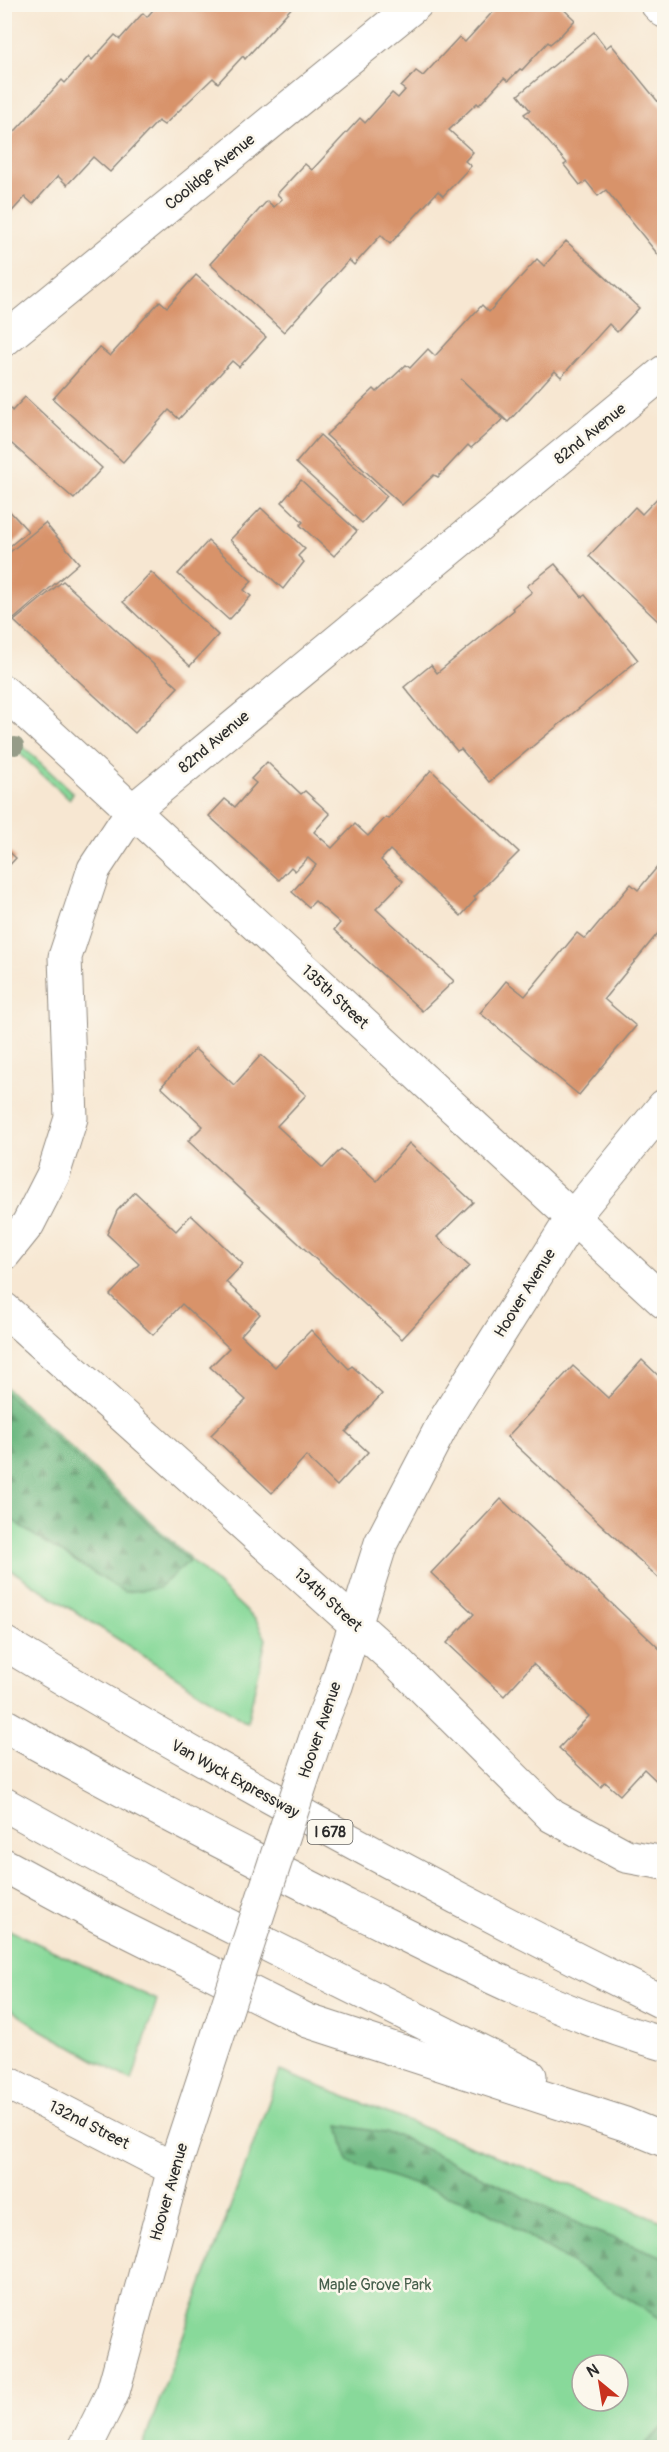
<svg xmlns="http://www.w3.org/2000/svg" width="669" height="2452" font-family="Pangolin,sans-serif">
<defs>
<pattern id="forest-firs" width="22" height="20" patternUnits="userSpaceOnUse" patternTransform="scale(1.5)"><rect width="22" height="20" fill="#6eb982"/><path d="M5 1l3.5 6h-7zM16 11l3.5 6h-7z" fill="#5b976b"/></pattern>
</defs>
<rect width="100%" height="100%" fill="#fbf7ec"/>
<filter id="ink" filterUnits="userSpaceOnUse"><feTurbulence type="fractalNoise" baseFrequency=".0167" numOctaves="2"/><feDisplacementMap in="SourceGraphic" scale="12" xChannelSelector="R" yChannelSelector="G"/><feConvolveMatrix kernelMatrix="1 2 1 2 8 2 1 2 1" color-interpolation-filters="sRGB"/></filter>
<filter id="wash" filterUnits="userSpaceOnUse"><feTurbulence type="fractalNoise" baseFrequency=".008" numOctaves="4" result="noise"/><feDisplacementMap in="SourceGraphic" scale="24" xChannelSelector="R" yChannelSelector="G"/><feGaussianBlur stdDeviation="1.35" result="paint"/><feColorMatrix in="noise" values="0 0 0 0 0 0 0 0 0 0 0 0 0 0 0 0 0 1.4 0 .05"/><feComposite in="paint" operator="in"/></filter>
<g filter="url(#wash)">
<rect width="100%" height="100%" fill="#f7e7d2"/>
<g fill="#88d99a" stroke="#5a8262" stroke-width="1.5" fill-rule="evenodd">
<polygon points="5,730 73,793 69,799 5,740"/>
<polygon points="4,1386 256,1620 266,1639 247,1723 5,1566"/>
<polygon points="5,1928 157,2000 132,2081 38,2028 5,2005"/>
<path d="M280,2071L664,2222V2447L142,2448ZM582,2365H618V2401H582Z"/>
</g>
<g fill="url(#forest-firs)" stroke="#4c7256" stroke-width="1.5">
<polygon points="5,1392 189,1561 159,1588 124,1592 24,1529 5,1514"/>
<polygon points="339,2125 397,2135 587,2228 664,2257 664,2321 481,2207 348,2162"/>
<polygon points="664,2426 664,2447 641,2447"/>
</g>
<g id="blocks">
<g fill="#d8936a">
<polygon points="158,4 295,4 245,59 243,56 218,83 213,78 164,125 158,121 110,172 93,157 67,185 58,176 33,204 25,197 5,219 5,142 62,80 65,83 89,56 92,60 115,35 120,39 143,13 147,17"/>
<polygon points="511,4 558,4 575,20 561,35 550,44 548,42 522,70 520,69 508,81 504,78 479,105 477,103 449,130 473,152 465,161 471,166 443,196 438,191 390,244 381,235 354,265 349,260 284,332 210,264 267,201 274,207 282,199 277,194 305,164 312,170 360,118 365,123 392,93 398,98 405,90 401,87 416,71 423,76 459,37 465,42 499,5 508,7"/>
<polygon points="594,32 606,48 611,44 664,109 664,262 606,190 598,196 586,181 580,185 564,165 567,163 524,114 530,110 518,95"/>
<polygon points="566,241 639,308 617,332 609,324 561,377 555,371 508,422 461,379 503,419 471,448 468,445 438,477 434,475 402,505 326,435 374,389 377,392 406,365 410,368 428,349 435,356 482,305 489,312 537,259 544,266"/>
<polygon points="196,275 266,337 239,367 232,361 179,419 169,410 123,462 53,399 99,347 110,356 160,301 167,307"/>
<polygon points="25,397 102,468 74,499 4,437 4,414 10,408 12,411"/>
<polygon points="320,435 387,496 362,523 296,463"/>
<polygon points="301,480 357,531 334,556 300,525 303,522 282,502"/>
<polygon points="664,491 664,616 659,622 589,556 635,507 642,514"/>
<polygon points="4,505 28,531 4,551"/>
<polygon points="261,508 305,549 298,556 304,562 283,589 230,540"/>
<polygon points="45,523 79,563 14,619 4,608 4,557"/>
<polygon points="208,541 252,581 244,590 251,596 229,620 178,574"/>
<polygon points="555,564 582,597 585,595 638,660 489,782 461,749 457,751 404,687 431,665 437,673 514,610 512,608 532,592 527,586"/>
<polygon points="151,572 218,635 190,666 123,602"/>
<polygon points="63,581 178,687 135,733 14,621"/>
<polygon points="267,762 301,794 305,791 330,814 314,832 332,848 355,824 368,836 386,817 389,819 431,770 519,852 474,897 476,899 461,916 390,850 381,860 403,881 376,909 454,981 422,1011 334,930 340,923 315,901 309,907 292,892 316,865 308,858 295,871 291,867 279,880 209,816 225,799 235,807 256,783 251,779"/>
<polygon points="4,847 16,858 4,871"/>
<polygon points="664,859 664,938 658,933 604,999 636,1026 579,1095 480,1013 506,981 525,996 577,933 585,939 631,884 638,890"/>
<polygon points="195,1049 234,1085 261,1055 306,1095 277,1126 323,1168 341,1149 377,1181 409,1143 473,1202 437,1237 469,1266 402,1339 188,1141 203,1126 161,1087"/>
<polygon points="135,1192 176,1231 191,1215 243,1264 226,1282 260,1314 241,1335 275,1367 311,1330 349,1369 352,1366 382,1394 346,1432 368,1452 337,1486 306,1456 272,1493 211,1435 246,1400 210,1367 229,1348 182,1304 153,1335 110,1295 139,1264 107,1234 117,1211"/>
<polygon points="642,1360 664,1381 664,1583 507,1437 573,1366 608,1398"/>
<polygon points="501,1499 664,1653 664,1788 644,1769 620,1795 605,1782 601,1787 559,1748 589,1716 533,1664 504,1696 447,1643 474,1614 431,1573"/>
</g>
</g>
</g>
<g filter="url(#ink)">
<use href="#blocks" fill-opacity="0" stroke="#91897e" stroke-width="1.5"/>
<g fill="none" stroke-linecap="round" stroke-linejoin="round">
<defs>
<g id="street">
<polyline points="657,4 664,11"/>
<polyline points="4,340 416,4"/>
<polyline points="4,692 664,1302"/>
<polyline points="4,1254 28,1224 53,1175 71,1118 65,957 94,869 133,810 664,372"/>
<polyline points="4,1309 394,1659 552,1816 626,1856 664,1863"/>
<polyline points="319,1728 336,1686 381,1543 445,1420 573,1217 664,1106"/>
<polyline points="4,2081 174,2169"/>
<polyline points="85,2448 113,2392 174,2169 224,2017"/>
</g>
<g id="highway">
<path d="M4,1643C220,1773 439,1892 664,2003"/>
<path d="M4,1725C118,1790 233,1848 349,1907C450,1957 556,2013 664,2044"/>
<polyline points="4,1804 176,1899 530,2076"/>
<polyline points="4,1865 100,1917 308,2021 625,2124 664,2140"/>
</g>
</defs>
<use href="#street" stroke="#91897e" stroke-width="35"/>
<use href="#highway" stroke="#91897e" stroke-width="35"/>
<use href="#street" stroke="#fff" stroke-width="33"/>
<use href="#highway" stroke="#fff" stroke-width="33"/>
<defs>
<polyline id="street-bridge" points="224,2017 319,1728"/>
</defs>
<use href="#street-bridge" stroke="#91897e" stroke-width="35" stroke-linecap="butt"/>
<use href="#street-bridge" stroke="#fff" stroke-width="33"/>
</g>
<circle fill="#969c88" cx="15" cy="746" r="9"/>
</g>
<g text-anchor="middle" dominant-baseline="central" stroke-width="5" stroke-linejoin="round" paint-order="stroke">
<rect fill="#fbf7ec" stroke="#696865" stroke-width="1.5" x="307.5" y="1820" width="45" height="24" rx="4.5"/>
<g font-size="15" font-weight="bold" fill="#2b2b2b">
<text x="330" y="1832">I 678</text>
</g>
<g font-size="16" fill="#2b2b2b" stroke="#fbf7ec">
<text transform="translate(210 172) rotate(-39)">Coolidge Avenue</text>
<text transform="translate(590 434) rotate(-39)">82nd Avenue</text>
<text transform="translate(214 742) rotate(-40)">82nd Avenue</text>
<text transform="translate(335 997) rotate(43)">135th Street</text>
<text transform="translate(525 1293) rotate(-58)">Hoover Avenue</text>
<text transform="translate(328 1600) rotate(42)">134th Street</text>
<text transform="translate(320 1730) rotate(-71)">Hoover Avenue</text>
<text transform="translate(235 1779) rotate(29)">Van Wyck Expressway</text>
<text transform="translate(89 2125) rotate(27)">132nd Street</text>
<text transform="translate(169 2192) rotate(-74)">Hoover Avenue</text>
</g>
<g font-size="16" fill="#475f4c" stroke="#fbf7ec">
<text x="375" y="2285">Maple Grove Park</text>
</g>
</g>
<rect width="669" height="2452" fill="none" stroke="#fbf7ec" stroke-width="24"/>
<g transform="translate(600 2383) rotate(330)"><circle r="28" fill="#fbf7ec" stroke="#a8a59f" stroke-width="1.5"/>
<path d="M0-4.5L10 22L0 15L-10 22Z" fill="#c8321e"/>
<text y="-9" font-size="16" font-weight="bold" text-anchor="middle" fill="#2b2b2b">N</text>
</g>
</svg>
